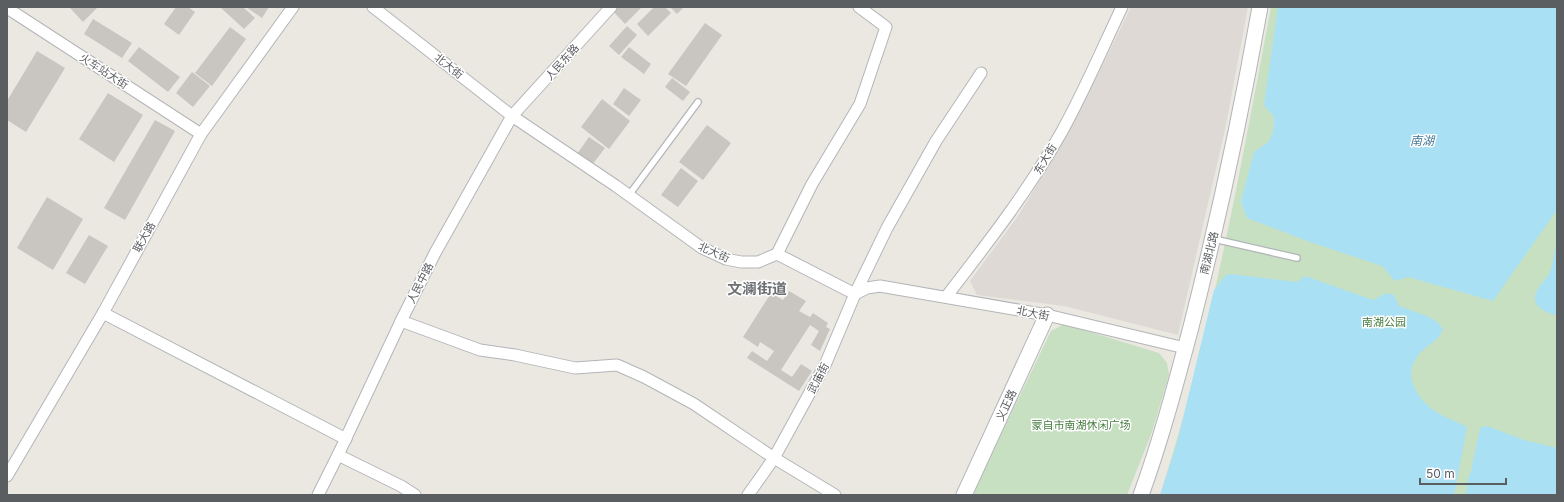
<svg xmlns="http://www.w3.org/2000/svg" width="1564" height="502" font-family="Inter,'Noto Sans SC',sans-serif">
<rect width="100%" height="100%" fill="#ebe8e2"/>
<polygon fill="#ded9d4" points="1131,7 1248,7 1226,125 1178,335 1064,306 977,295 970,281 1018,216 1057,152 1089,93"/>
<g fill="#c7e0c2">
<path d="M1271,7H1557V495H1160C1211,336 1240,171 1271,7Z"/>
<polygon points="1064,324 1159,353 1167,363 1169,375 1152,432 1127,495 972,495 1051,331"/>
</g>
<g fill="#aae0f3">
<polygon points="1278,7 1557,7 1557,210 1493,301 1408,277 1395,281 1382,266 1313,243 1247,218 1241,201 1254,152 1268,142 1272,135 1274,125 1274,117 1264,105"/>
<path d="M1557,241V315C1544,313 1528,304 1538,289C1541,284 1546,279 1549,274C1554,263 1554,251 1557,241Z"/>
<path d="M1230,274L1297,282L1305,276L1373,300L1386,293L1394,295L1399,306L1427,316L1437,322L1443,329C1439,341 1428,344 1420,353C1412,363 1409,372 1413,384C1423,410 1443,415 1467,427L1454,495H1160L1177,443L1214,290L1225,276Z"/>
<polygon points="1487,426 1524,440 1557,448 1557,495 1466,495 1468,478 1471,471 1479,433 1481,427"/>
</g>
<g fill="#c9c5c1">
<polygon points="71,7 98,7 83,22 70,8"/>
<polygon points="176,7 188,7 195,12 179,35 164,24"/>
<polygon points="220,7 243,7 255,18 244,29"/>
<polygon points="246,7 269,7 262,18"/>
<polygon points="615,7 642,7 625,24 612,10"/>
<polygon points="654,7 665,7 671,13 648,36 637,24"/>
<polygon points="670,7 684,7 677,14"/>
<polygon points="93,19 132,43 122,58 84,34"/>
<polygon points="705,23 722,35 686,86 668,74"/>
<polygon points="627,26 637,35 619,55 609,46"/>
<polygon points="230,27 246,39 212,86 195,73"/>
<polygon points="139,47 180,77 168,92 128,61"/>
<polygon points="629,47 651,64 644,74 621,57"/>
<polygon points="37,51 65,68 26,132 7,120 7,101"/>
<polygon points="192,72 210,86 193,107 176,93"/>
<polygon points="672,78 690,92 683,101 665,87"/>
<polygon points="624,88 641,100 629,116 613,104"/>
<polygon points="108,93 143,115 114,162 79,139"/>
<polygon points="602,99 630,121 609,149 581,127"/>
<polygon points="155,120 175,131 125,220 104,208"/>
<polygon points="707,125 731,143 703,180 679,162"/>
<polygon points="589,137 605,148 592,165 577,154"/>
<polygon points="681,168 698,181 678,207 661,195"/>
<polygon points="47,197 83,219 53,270 17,248"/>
<polygon points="89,235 108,246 85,284 66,273"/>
<polygon points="789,291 806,301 799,311 810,317 813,313 828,323 826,327 830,329 820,351 811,345 819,331 810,325 781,370 792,377 801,364 812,371 799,391 747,358 752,351 767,361 774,351 760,342 758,347 743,337 771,293 783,300"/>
</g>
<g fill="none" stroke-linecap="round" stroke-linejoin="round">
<defs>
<g id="lane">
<polyline points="629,195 698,102"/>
<polyline points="1214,239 1297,258"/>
</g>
<g id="street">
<polyline points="373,7 512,116 616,186 702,248 726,259 741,262 758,262 777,254 855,294 867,288 880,286 1047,315 1185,348"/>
<polyline points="7,8 201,134"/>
<polyline points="777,254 812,184 860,104 886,27 859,7"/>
<path d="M946,297C987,244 1028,191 1061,133C1084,92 1102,49 1122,7"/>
<polyline points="103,313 346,439"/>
<polyline points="401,321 480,350 515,355 575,368 617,365 644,377 694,404 774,458 835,495"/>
<polyline points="338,455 401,486 415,495"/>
<polyline points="7,476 103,313 201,134 293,7"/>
<polyline points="318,495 338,455 401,321 435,253 512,116 611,7"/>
<polyline points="748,495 774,458 825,365 855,294 887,228 936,141 981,73"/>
</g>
<g id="secondary">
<polyline points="964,495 1047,315"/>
<path d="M1141,495C1161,440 1176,383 1191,327C1218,221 1241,114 1260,7"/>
</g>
</defs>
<use href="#lane" stroke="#b3b5b8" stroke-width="8"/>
<use href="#street" stroke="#b3b5b8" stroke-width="13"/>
<use href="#secondary" stroke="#b2b5b8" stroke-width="17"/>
<use href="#lane" stroke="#fff" stroke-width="5.5"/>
<use href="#street" stroke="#fff" stroke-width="11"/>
<use href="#secondary" stroke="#fff" stroke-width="15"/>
</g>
<g text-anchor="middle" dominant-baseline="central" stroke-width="3" stroke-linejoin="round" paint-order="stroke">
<g font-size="11" fill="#5b5e61" stroke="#fff">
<text transform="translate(562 62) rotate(-48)">人民东路</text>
<text transform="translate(449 66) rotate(38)">北大街</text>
<text transform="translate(104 71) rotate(33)">火车站大街</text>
<text transform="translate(1045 159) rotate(-59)">东大街</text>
<text transform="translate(144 237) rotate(-61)">联大路</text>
<text transform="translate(714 252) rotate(24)">北大街</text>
<text transform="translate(1209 253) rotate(-76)">南湖北路</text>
<text transform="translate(420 283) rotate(-63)">人民中路</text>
<text transform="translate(1033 313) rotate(11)">北大街</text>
<text transform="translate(818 378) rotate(-62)">武庙街</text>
<text transform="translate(1006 405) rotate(-65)">义正路</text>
</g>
<g font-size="11" fill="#467c3f" stroke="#fff">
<text x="1384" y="322">南湖公园</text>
<text x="1081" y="425">蒙自市南湖休闲广场</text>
</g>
<g font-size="12" font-style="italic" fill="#447893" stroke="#fff">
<text x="1422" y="140">南湖</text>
</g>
<g font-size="15" font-weight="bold" fill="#6c7073" stroke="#fff">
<text x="757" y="288">文澜街道</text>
</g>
</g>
<rect width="1564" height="502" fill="none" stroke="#5b5e61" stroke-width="16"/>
<path d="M1420 478v6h86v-6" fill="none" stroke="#5b5e61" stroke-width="2"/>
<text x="1426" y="478" font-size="12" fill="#5b5e61" stroke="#ffffff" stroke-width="3" paint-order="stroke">50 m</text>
</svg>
